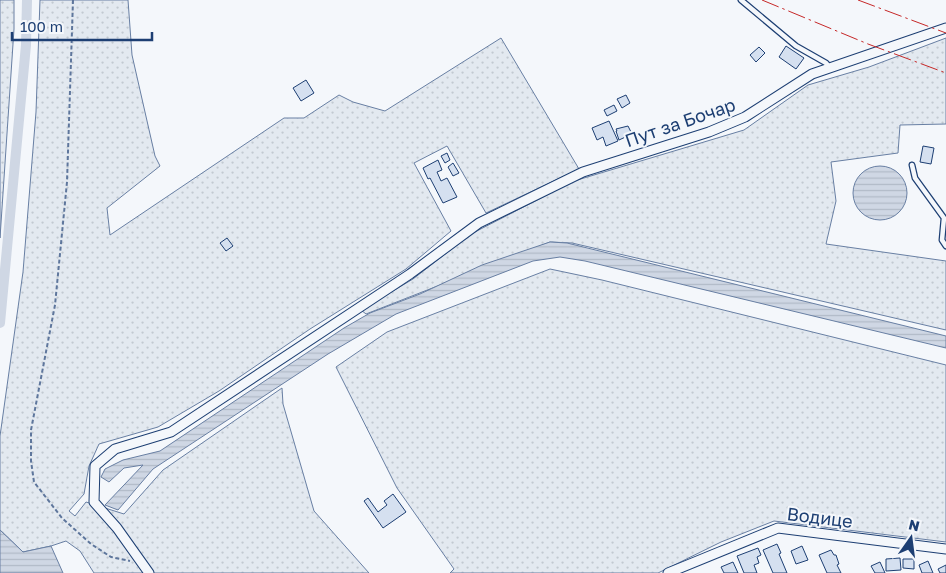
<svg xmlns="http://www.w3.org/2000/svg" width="946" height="573" font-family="'Golos Text',sans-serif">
<defs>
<pattern id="grass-dots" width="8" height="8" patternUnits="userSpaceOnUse" patternTransform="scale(1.25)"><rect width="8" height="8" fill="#e3e9f0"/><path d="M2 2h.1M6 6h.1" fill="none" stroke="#c2c9d1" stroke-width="1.8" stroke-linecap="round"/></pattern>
<pattern id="water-rules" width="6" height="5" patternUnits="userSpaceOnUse" patternTransform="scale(1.25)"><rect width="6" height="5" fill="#cfd7e4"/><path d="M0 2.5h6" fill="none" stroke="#b1bac7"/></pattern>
</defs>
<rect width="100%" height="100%" fill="#f4f7fb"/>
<g fill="url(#grass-dots)" stroke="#687fa3">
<polygon points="0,0 14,0 14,29 0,238"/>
<polygon points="40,0 128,0 132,55 155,156 160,166 107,208 110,235 284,118 304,118 339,95 353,102 385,111 501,38 579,169 486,213 447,146 414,163 451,231 406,269 310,329 219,391 158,427 99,444 89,466 84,494 69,511 75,516 86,502 124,514 163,470 282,388 283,404 314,511 369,573 94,573 80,551 66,541 51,546 23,552 0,530 0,436 23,272 36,112"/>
<polygon points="946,38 946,124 900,125 898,153 831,162 836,201 826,244 946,261 946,330 572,243 550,242 366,314 361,310 413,279 471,234 574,181 744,130 808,85 869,67"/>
<polygon points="550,269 602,280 946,365 946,542 774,521 721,542 658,573 450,573 454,569 397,488 336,367 387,332"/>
</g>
<g fill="url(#water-rules)" stroke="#687fa3">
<circle cx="880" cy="193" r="27"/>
<polygon points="550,242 567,243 946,336 946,348 585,261 560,257 533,261 396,314 328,354 153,469 118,510 105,505 143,465 124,468 109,482 101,477 105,469 123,460 160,451 344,328 370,313 420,294 482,265"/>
<polygon points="0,530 23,552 51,546 63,573 0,573"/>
</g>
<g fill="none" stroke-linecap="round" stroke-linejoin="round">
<polyline stroke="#cfd7e4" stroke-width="10" points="0,323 26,45 27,0"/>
</g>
<g fill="#d5e0f0" stroke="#1d3f73">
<polygon points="786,46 804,58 796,69 779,57"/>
<polygon points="759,47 765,53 756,62 750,55"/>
<polygon points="306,80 314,93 301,101 293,88"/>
<polygon points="626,95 630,103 622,108 617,99"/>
<polygon points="614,105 617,111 607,116 604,110"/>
<polygon points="609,121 618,141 606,146 603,137 597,140 592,128"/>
<polygon points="628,126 632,134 619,140 616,131 617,131 616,129"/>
<polygon points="923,146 934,148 931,164 920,162"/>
<polygon points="447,153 450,160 445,163 441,156"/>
<polygon points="438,160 442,170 437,172 441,181 447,178 457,197 443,203 430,178 428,179 423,168"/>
<polygon points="453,163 459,173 453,176 448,167"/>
<polygon points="227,238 233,246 226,251 220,243"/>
<polygon points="393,494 406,512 383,528 364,501 368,498 378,512 387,505 384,501"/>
<polygon points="777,544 781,553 779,554 787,573 773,573 763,550"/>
<polygon points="802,546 808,560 796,564 791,551"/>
<polygon points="758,548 761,555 757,557 759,563 754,565 757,573 744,573 737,556"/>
<polygon points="831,550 834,555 836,555 839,564 837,565 841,573 827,573 819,555"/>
<polygon points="900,558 901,570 886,571 886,559"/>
<polygon points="903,559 914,559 914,569 903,568"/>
<polygon points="928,561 933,573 922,573 919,565"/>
<polygon points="733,562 738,573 724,573 721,567"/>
<polygon points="880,562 885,573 875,573 871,566"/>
<polygon points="946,565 946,573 940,573 938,569"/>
</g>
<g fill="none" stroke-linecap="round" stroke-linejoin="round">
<defs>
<g id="service">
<polyline points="741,0 796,46 826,63 830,68"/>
<polyline points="912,165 915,178 944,218 942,240 946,246"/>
</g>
<g id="minor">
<polyline points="149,573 117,528 94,502 95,466 115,449 171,432 410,274 479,223 583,172 709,132 745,117 812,74 946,28"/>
<polyline points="668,573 778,528 946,549"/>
</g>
</defs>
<use href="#service" stroke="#1d3f73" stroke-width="7"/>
<use href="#minor" stroke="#1d3f73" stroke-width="11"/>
<polyline stroke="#5e769c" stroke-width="2" stroke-dasharray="4 2.5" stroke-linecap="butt" points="73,0 67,182 55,305 31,430 31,461 34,482 62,518 91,544 111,557 130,561"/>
<use href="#service" stroke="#f4f7fb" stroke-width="4.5"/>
<use href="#minor" stroke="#f4f7fb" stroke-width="9"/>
<g stroke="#c62828" stroke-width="1" stroke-dasharray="18 4 2.5 4" stroke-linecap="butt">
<polyline points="762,0 868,44 946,73"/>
<polyline points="858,0 946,33"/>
</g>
</g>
<g text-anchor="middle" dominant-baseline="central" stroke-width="4" stroke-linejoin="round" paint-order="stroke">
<g font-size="18" fill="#1d3f73" stroke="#f4f7fb">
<text transform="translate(680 122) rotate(-19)">Пут за Бочар</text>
<text transform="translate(820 517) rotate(7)">Водице</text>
</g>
</g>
<g transform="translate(911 538) rotate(14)" stroke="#f4f7fb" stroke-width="4" paint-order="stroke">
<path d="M0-4L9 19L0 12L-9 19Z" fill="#1d3f73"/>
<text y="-8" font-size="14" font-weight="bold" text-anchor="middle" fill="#1d3f73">N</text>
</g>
<path d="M12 32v8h140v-8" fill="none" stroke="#1d3f73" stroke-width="2.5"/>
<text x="20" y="32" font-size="15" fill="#1d3f73" stroke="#f4f7fb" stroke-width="4" paint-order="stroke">100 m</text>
</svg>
